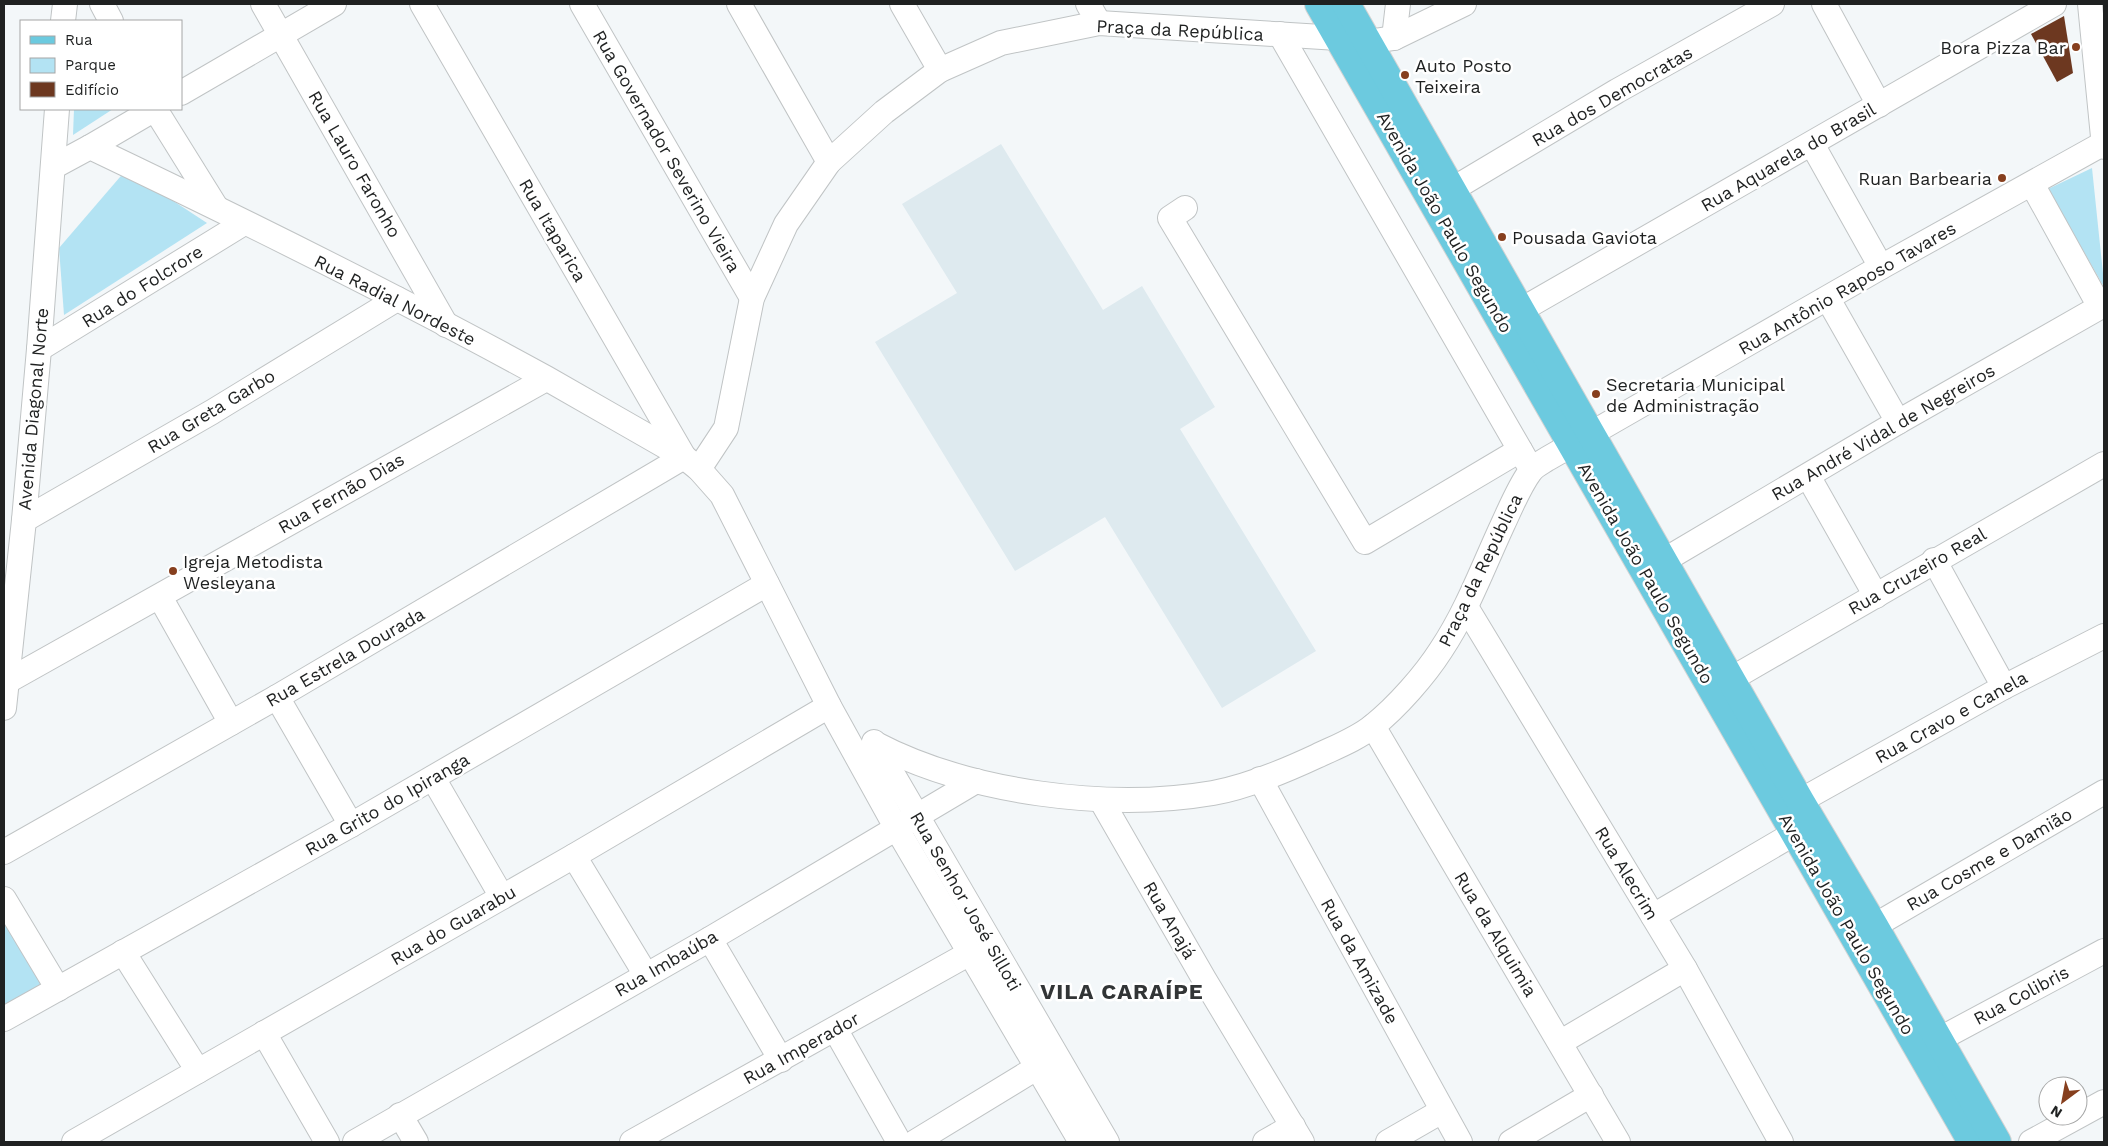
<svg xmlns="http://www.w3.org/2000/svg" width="2108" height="1146" font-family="'Work Sans',sans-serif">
<rect width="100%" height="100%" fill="#f3f7f9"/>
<polygon fill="#deeaef" points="1001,144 1103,310 1142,286 1215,407 1180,429 1316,651 1222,708 1105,517 1015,571 875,342 957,293 902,204"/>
<g fill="#b3e3f3">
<polygon points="74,109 113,109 73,135"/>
<polygon points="2092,168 2104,283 2104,287 2048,189"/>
<polygon points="126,170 207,223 64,315 59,248"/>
<polygon points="5,916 45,985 4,1009"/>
</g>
<polygon fill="#6d3820" points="2064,16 2073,73 2057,82 2031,34"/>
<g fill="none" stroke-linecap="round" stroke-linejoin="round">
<defs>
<g id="minor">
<polyline points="102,4 111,21"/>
<polyline points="263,4 446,325"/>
<polyline points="582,4 752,298"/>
<polyline points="739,4 829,162"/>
<polyline points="902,4 940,70"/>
<polyline points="1088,4 1099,23"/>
<polyline points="1824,4 1879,105"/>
<polyline points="2090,4 2104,147"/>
<polyline points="63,21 65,4"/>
<polyline points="1280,34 1527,462"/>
<polyline points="1394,38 1398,4"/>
<polyline points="181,93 334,4"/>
<polyline points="155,109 216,207"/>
<polyline points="1812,144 1881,267"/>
<polyline points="90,147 155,109"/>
<path d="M53,167L90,147C243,220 397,296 546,378C592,404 638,431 684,457L699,469L722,495L829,706L897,829L1081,1142"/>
<polyline points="2032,184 2100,307"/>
<polyline points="1453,189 1617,91 1772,4"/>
<polyline points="1185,208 1170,218 1365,542 1520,450"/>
<polyline points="1828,299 1898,422"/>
<polyline points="1521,310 2054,4"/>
<polyline points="39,349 244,223"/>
<polyline points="699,469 726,428 752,298 786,224 829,162 884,112 940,70 1001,43 1099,23 1338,38 1367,42 1394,38 1464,4"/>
<polyline points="1808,476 1876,596"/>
<polyline points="24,520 212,412 397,299"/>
<polyline points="1934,560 2004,687"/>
<polyline points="1663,561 1898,422 2100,307 2104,307"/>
<polyline points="160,597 231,723"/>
<polyline points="1466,607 1685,969 1781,1142"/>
<polyline points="1731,679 2104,464"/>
<path d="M6,682C187,582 366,479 546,379"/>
<polyline points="277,697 351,825"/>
<polyline points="4,708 24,520 39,349 57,109"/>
<polyline points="1373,726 1618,1142"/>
<polyline points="874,742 1107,1142"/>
<path d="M874,743C969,793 1108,811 1213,793C1247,787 1287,770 1317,756C1336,747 1357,739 1373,726C1397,707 1425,675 1441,650C1467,611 1483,567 1503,524C1511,507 1519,487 1530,472C1534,466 1541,463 1547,459L1881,267L2104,143"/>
<polyline points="433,778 502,897"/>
<polyline points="1260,779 1460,1142"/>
<polyline points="1101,800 1204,979 1302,1142"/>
<polyline points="1800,801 2004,687 2104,636"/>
<polyline points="4,852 277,697 684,457 422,4"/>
<polyline points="574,856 646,975"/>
<polyline points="4,899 58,989"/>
<polyline points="1653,916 1795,833"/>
<polyline points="1874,926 2104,792"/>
<polyline points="710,939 781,1060"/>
<polyline points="123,952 198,1071"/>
<polyline points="4,1019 351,825 767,584"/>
<polyline points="835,1029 899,1142"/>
<polyline points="264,1033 327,1142"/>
<polyline points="1938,1040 2104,951"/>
<polyline points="1561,1042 1685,969"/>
<polyline points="400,1115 416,1142"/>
<polyline points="74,1142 574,856 829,706"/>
<polyline points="355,1142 710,939 976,781"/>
<polyline points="632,1142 970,953"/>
<polyline points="915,1142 1038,1067"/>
<polyline points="1265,1142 1293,1126"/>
<polyline points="1388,1142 1442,1111"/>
<polyline points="1511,1142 1591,1095"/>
<polyline points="2031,1142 2104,1102"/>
</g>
<g id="major">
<polyline points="1319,4 1972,1142"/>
<polyline points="1346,4 1800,801 1874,926 1997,1142"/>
</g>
</defs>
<use href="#minor" stroke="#c0c4c5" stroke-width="26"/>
<use href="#major" stroke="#d2d3d3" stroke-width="30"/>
<use href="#minor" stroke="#fff" stroke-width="24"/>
<use href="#major" stroke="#6ccadf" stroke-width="28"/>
</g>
<g fill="#863f1e" stroke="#fff" stroke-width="2">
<circle cx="2076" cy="47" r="5"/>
<circle cx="1405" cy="75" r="5"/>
<circle cx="2002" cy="178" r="5"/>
<circle cx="1502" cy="237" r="5"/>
<circle cx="1596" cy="394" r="5"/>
<circle cx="173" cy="571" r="5"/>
</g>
<g text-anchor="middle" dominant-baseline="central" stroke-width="5" stroke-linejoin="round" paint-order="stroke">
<g font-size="18" fill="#1f2121" stroke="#fff">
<text transform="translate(1180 30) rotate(3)">Praça da República</text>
<text transform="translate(1612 96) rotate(-30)">Rua dos Democratas</text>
<text transform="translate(667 151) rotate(60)">Rua Governador Severino Vieira</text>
<text transform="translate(1788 157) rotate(-30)">Rua Aquarela do Brasil</text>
<text transform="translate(355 164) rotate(60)">Rua Lauro Faronho</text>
<text transform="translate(1445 222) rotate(60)">Avenida João Paulo Segundo</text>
<text transform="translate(553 230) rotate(60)">Rua Itaparica</text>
<text transform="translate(142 286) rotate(-32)">Rua do Folcrore</text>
<text transform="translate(1847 288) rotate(-30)">Rua Antônio Raposo Tavares</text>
<text transform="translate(395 300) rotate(27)">Rua Radial Nordeste</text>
<text transform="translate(33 409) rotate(-85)">Avenida Diagonal Norte</text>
<text transform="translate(211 411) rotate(-31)">Rua Greta Garbo</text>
<text transform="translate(1883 432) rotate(-30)">Rua André Vidal de Negreiros</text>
<text transform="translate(341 493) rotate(-30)">Rua Fernão Dias</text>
<text transform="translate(1480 570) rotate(-64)">Praça da República</text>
<text transform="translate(1917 571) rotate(-30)">Rua Cruzeiro Real</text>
<text transform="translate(1646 573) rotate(60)">Avenida João Paulo Segundo</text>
<text transform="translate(345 657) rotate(-30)">Rua Estrela Dourada</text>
<text transform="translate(1951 717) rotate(-29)">Rua Cravo e Canela</text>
<text transform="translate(387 804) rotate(-30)">Rua Grito do Ipiranga</text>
<text transform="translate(1989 859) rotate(-30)">Rua Cosme e Damião</text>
<text transform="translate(1627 873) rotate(59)">Rua Alecrim</text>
<text transform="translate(966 901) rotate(60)">Rua Senhor José Silloti</text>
<text transform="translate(1170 920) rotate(60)">Rua Anajá</text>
<text transform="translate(1847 924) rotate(60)">Avenida João Paulo Segundo</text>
<text transform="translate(453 925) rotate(-30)">Rua do Guarabu</text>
<text transform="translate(1496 934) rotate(59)">Rua da Alquimia</text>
<text transform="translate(1360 961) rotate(61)">Rua da Amizade</text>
<text transform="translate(666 963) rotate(-30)">Rua Imbaúba</text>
<text transform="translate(2021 995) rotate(-28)">Rua Colibris</text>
<text transform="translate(801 1048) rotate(-29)">Rua Imperador</text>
</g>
<g font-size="18" fill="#1f2121" stroke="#fff" text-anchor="start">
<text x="2066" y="47" text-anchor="end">Bora Pizza Bar</text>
<text x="1415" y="65">Auto Posto<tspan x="1415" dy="21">Teixeira</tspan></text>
<text x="1992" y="178" text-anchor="end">Ruan Barbearia</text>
<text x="1512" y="237">Pousada Gaviota</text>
<text x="1606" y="384">Secretaria Municipal<tspan x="1606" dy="21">de Administração</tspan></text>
<text x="183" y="561">Igreja Metodista<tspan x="183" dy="21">Wesleyana</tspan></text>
</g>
<g font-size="22" font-weight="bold" letter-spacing="1" fill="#323536" stroke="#fff">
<text x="1122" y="991">VILA CARAÍPE</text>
</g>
</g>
<rect width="2108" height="1146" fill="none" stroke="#1f2121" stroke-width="10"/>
<rect x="20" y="20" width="162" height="90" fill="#ffffff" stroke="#a5a6a6"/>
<rect x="30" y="36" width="25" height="8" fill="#6ccadf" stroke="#a5a6a6"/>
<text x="65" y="45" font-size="15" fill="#1f2121">Rua</text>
<rect x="30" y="58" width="25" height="15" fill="#b3e3f3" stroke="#a5a6a6"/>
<text x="65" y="70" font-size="15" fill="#1f2121">Parque</text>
<rect x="30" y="82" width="25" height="15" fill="#6d3820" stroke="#a5a6a6"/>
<text x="65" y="95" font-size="15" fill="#1f2121">Edifício</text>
<g transform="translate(2063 1101) rotate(212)"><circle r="24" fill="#ffffff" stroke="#a5a6a6"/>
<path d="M0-4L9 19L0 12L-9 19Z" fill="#863f1e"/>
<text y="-8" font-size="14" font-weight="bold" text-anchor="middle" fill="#1f2121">N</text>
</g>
</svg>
